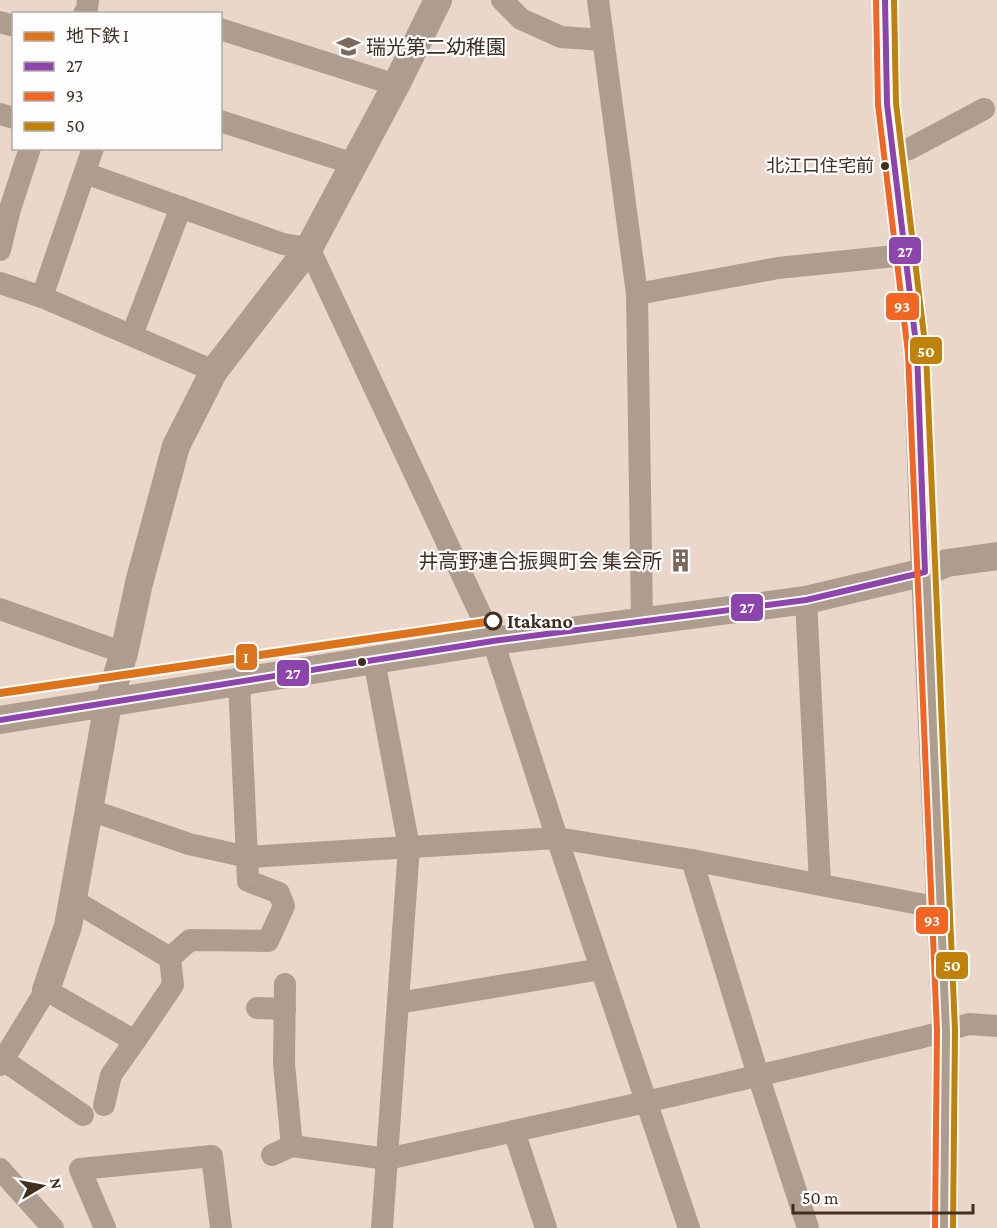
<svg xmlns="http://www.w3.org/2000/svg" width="997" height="1228" font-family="'Crimson Pro','Noto Sans JP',serif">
<rect width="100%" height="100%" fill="#ebd7c9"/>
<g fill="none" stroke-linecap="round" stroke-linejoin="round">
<g stroke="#ae9c8f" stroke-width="22">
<polyline points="502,0 521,19 561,37 603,40"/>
<polyline points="598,0 637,294 642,620"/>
<polyline points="84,14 87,9 88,0"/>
<polyline points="0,22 14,26"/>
<polyline points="220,29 396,85"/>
<polyline points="0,114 14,118"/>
<polyline points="220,121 354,164"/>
<polyline points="893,154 909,149 984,109"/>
<polyline points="85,173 283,244 309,248 493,641 557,838 689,1228"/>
<polyline points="0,250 10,209 30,148"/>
<polyline points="0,283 42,297 214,371"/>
<polyline points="637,294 778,268 905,255"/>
<polyline points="42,297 93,148"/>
<polyline points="132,335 181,207"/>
<polyline points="806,600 820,884"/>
<polyline points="0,609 124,653"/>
<polyline points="374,660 409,847 382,1228"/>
<polyline points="90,810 189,844 248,857 557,838 692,860 940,908"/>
<polyline points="692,860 758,1075 808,1228"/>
<polyline points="73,900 170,958"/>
<polyline points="285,984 284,1064 292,1146"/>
<polyline points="398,1003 601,969"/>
<polyline points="257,1008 285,1009"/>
<polyline points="3,1060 83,1115"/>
<polyline points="0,1065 46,990 135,1041 173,985 170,958 190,940 268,941 284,906 279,893 248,881 239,682"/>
<polyline points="104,1105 111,1075 135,1041"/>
<polyline points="514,1131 546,1228"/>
<polyline points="272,1155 292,1146 387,1159 646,1102 923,1037 969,1024 997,1026"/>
<polyline points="0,1169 53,1228"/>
<polyline points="105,1228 80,1169 212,1156 221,1228"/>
</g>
<g stroke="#ae9c8f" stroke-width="28">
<polyline points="885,0 887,104 917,352 925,572 946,1031 944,1228"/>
<polyline points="0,720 493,641 806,600 925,572 947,563 997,556"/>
<polyline points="46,990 68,926 108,704 124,653 139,583 176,446 214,371 309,248 396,85 438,0"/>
</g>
<defs>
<polyline id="bus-1" points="0,720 493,641 806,600 925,572 917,352 887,104 885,0"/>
<polyline id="bus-2" points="876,0 878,105 908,353 937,1031 935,1228"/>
<polyline id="bus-3" points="894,0 896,103 926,352 955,1031 953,1228"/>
</defs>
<use href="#bus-1" stroke="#fdfdfd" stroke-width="10"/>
<use href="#bus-2" stroke="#fdfdfd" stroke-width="10"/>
<use href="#bus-3" stroke="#fdfdfd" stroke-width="10"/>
<use href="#bus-1" stroke="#8e44ad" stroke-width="6"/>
<use href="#bus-2" stroke="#f26522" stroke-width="6"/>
<use href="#bus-3" stroke="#c0820a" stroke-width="6"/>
<defs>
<polyline id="metro-1" points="0,693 493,621"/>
</defs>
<use href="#metro-1" stroke="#fdfdfd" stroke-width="12"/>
<use href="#metro-1" stroke="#dd731b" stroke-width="8"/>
</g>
<defs>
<symbol id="school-bare" viewBox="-9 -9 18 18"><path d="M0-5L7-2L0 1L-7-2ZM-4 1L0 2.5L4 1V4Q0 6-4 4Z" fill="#7c695c" stroke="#fdfdfd" stroke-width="2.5" paint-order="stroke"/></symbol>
<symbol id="building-bare" viewBox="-9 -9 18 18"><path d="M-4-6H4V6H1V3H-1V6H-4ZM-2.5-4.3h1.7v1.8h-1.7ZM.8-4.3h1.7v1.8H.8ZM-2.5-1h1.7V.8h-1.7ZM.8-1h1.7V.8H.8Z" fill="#7c695c" stroke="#fdfdfd" stroke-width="2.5" paint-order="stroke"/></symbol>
</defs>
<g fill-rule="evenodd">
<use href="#school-bare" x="332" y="30" width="33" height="33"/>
<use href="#building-bare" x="664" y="544" width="33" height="33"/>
</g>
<g fill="#402e21" stroke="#fdfdfd" stroke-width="2">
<circle cx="885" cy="166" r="5"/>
<circle cx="362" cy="662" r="5"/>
</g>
<circle fill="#fdfdfd" stroke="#402e21" stroke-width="3" cx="493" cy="621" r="8"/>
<g text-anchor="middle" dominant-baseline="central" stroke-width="4.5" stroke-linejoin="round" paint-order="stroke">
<g font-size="18" fill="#402e21" stroke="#fdfdfd" text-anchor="end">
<text x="874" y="166">北江口住宅前</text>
</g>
<g font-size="20" fill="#402e21" stroke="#fdfdfd" text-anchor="start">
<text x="366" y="47">瑞光第二幼稚園</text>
<text x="662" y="561" text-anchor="end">井高野連合振興町会 集会所</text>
</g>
<g font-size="20" font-weight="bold" fill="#402e21" stroke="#fdfdfd" text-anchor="start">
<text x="507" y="621">Itakano</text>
</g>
</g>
<g stroke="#fdfdfd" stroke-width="2">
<rect x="888" y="236" width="34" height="29" rx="6" fill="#8e44ad"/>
<rect x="885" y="292" width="35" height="29" rx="6" fill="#f26522"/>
<rect x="909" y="336" width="34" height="29" rx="6" fill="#c0820a"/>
<rect x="730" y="593" width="34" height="29" rx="6" fill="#8e44ad"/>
<rect x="235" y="643" width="23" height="28" rx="6" fill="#dd731b"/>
<rect x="276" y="659" width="34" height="28" rx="6" fill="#8e44ad"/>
<rect x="915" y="906" width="34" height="29" rx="6" fill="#f26522"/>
<rect x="935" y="951" width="34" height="29" rx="6" fill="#c0820a"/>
</g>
<g font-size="16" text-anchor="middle" font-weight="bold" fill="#fff">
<text x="905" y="257">27</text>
<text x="902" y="312">93</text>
<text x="926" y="357">50</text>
<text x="747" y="613">27</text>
<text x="246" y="663">I</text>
<text x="293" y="679">27</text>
<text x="932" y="926">93</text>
<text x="952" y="971">50</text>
</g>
<rect x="12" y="12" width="210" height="138" fill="#fdfdfd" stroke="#b1aaa5" stroke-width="1.5"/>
<rect x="24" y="32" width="30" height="9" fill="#dd731b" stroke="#b1aaa5" stroke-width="1.5"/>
<text x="66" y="42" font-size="18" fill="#402e21">地下鉄 I</text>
<rect x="24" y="62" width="30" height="9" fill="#8e44ad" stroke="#b1aaa5" stroke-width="1.5"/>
<text x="66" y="72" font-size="18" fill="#402e21">27</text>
<rect x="24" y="92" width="30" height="9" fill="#f26522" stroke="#b1aaa5" stroke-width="1.5"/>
<text x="66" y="102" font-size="18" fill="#402e21">93</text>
<rect x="24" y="122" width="30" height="9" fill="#c0820a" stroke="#b1aaa5" stroke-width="1.5"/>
<text x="66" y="132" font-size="18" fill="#402e21">50</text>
<g transform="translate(42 1186) rotate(80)" stroke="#fdfdfd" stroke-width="4.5" paint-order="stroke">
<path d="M0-4.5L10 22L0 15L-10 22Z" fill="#402e21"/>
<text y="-9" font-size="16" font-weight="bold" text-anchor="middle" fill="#402e21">N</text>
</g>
<path d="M793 1204v9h180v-9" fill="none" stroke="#402e21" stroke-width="3"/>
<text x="802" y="1204" font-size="18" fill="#402e21" stroke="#fdfdfd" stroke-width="4.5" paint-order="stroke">50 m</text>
</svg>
